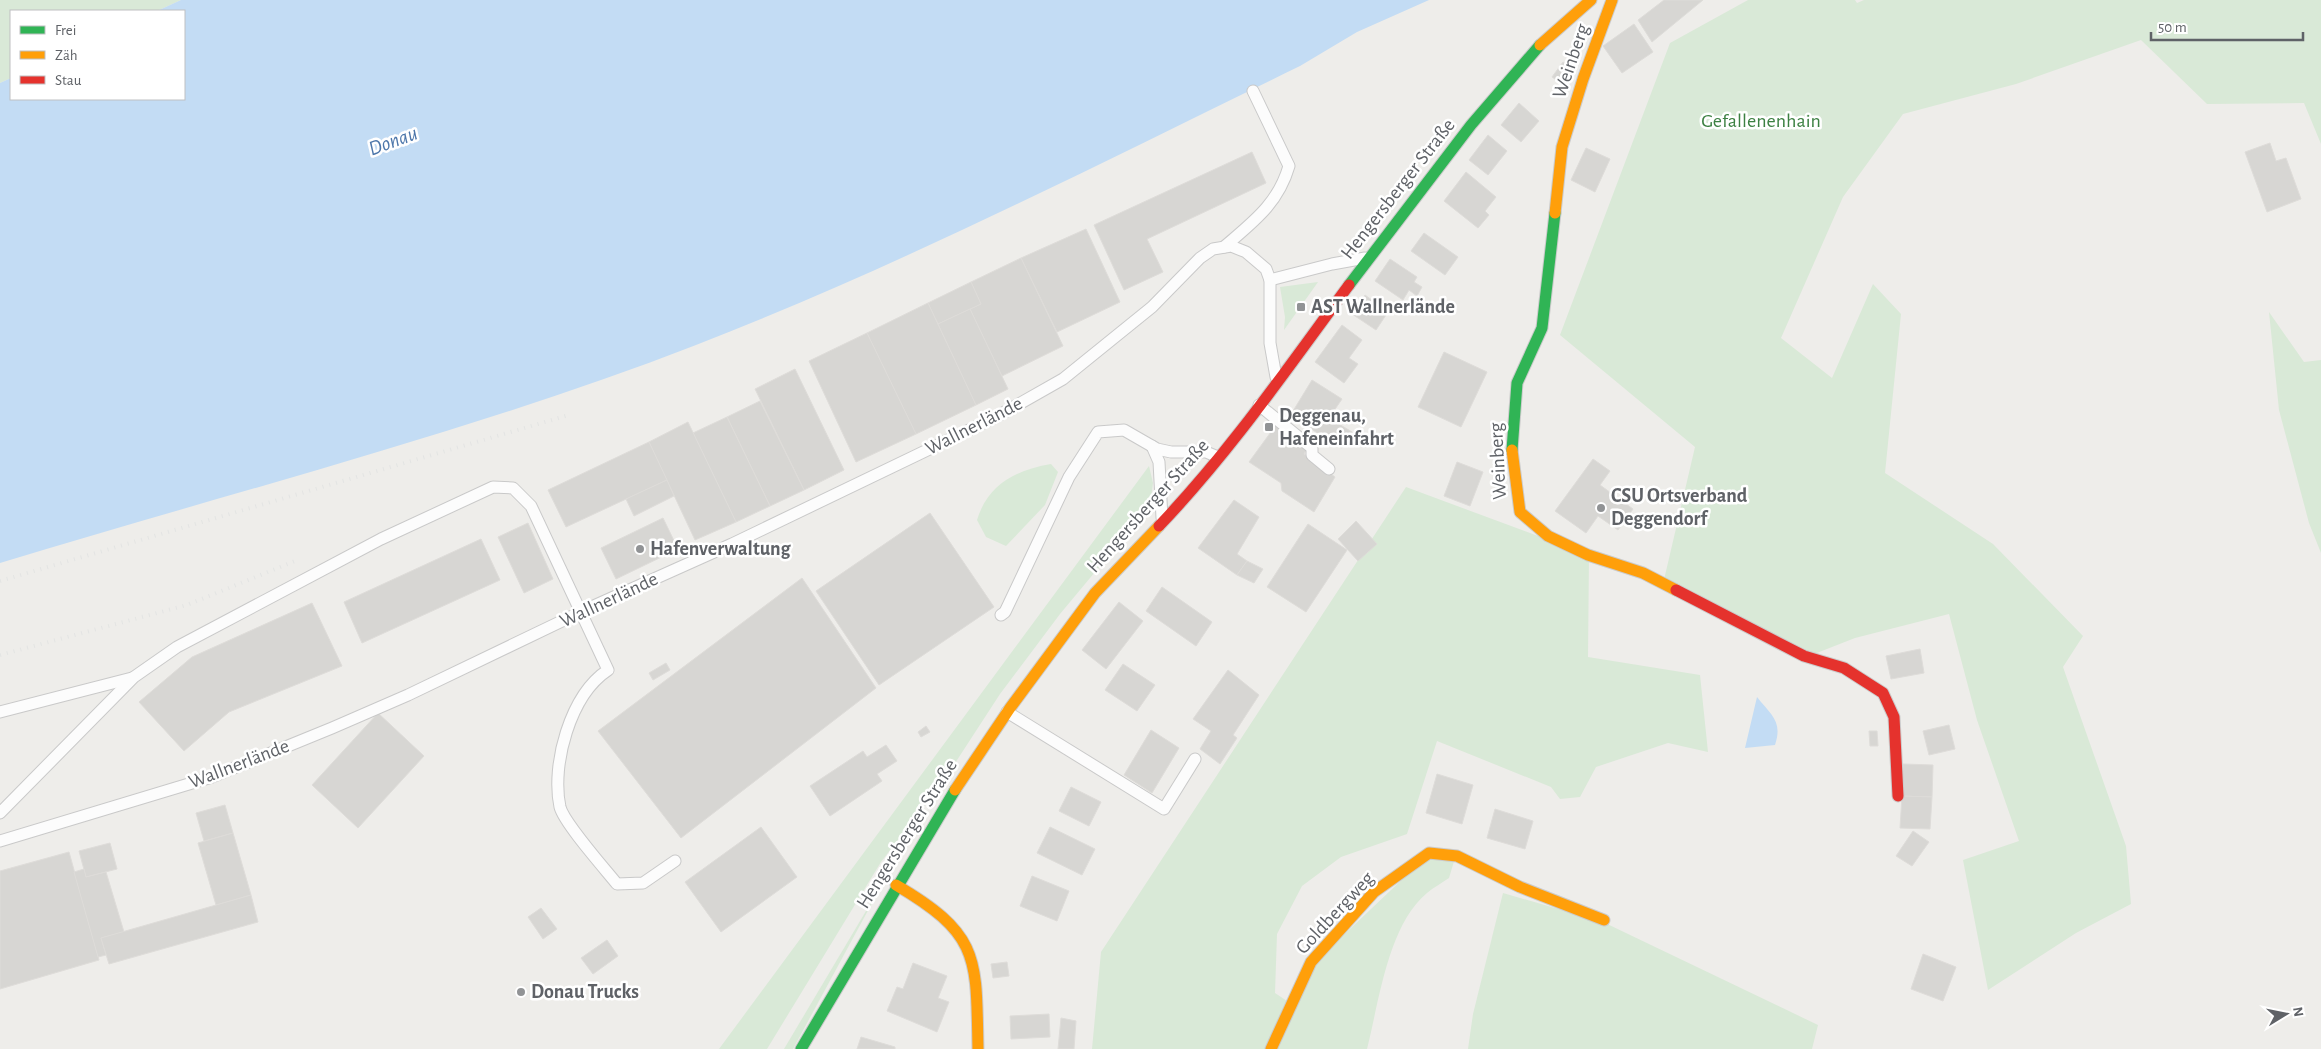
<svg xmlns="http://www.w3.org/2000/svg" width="2321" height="1049" font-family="'Alegreya Sans',sans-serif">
<rect width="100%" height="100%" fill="#eeedea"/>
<g fill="#d9e9d7">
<polygon points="0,0 181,0 157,11 11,11 11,78 0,83"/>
<polygon points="1748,0 1855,0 1857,3 1864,0 2321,0 2321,144 2304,103 2207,104 2141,40 2016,84 1903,114 1843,197 1781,338 1832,378 1873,284 1901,314 1885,473 1993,544 2083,636 2063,667 2126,846 2131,904 2076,933 1988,990 1963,860 2019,841 1977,720 1949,614 1855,638 1804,658 1663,584 1695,447 1560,335 1670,43"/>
<polygon points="1318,282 1284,330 1285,317 1280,287"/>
<polygon points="2269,312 2304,362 2321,360 2321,553 2309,523 2279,410"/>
<path d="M1051,464L1058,472L1045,505L1006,546L986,537L977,520C988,484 1016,470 1051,464Z"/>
<polygon points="1149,466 1153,483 1150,506 1060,614 1000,694 946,777 881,862 767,1049 719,1049"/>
<path d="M1406,487L1589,555L1588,657L1700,675L1708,752L1668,743L1596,767L1580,797L1560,799L1551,787L1437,741L1407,834L1341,857L1302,886L1277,934L1275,993L1293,1005L1313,964L1429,854L1455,858L1449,878C1442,883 1434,887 1427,893C1388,925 1379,1002 1367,1049H1092L1101,952Z"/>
<polygon points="885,879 793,1049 784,1049"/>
<polygon points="1503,893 1603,922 1818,1025 1812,1049 1468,1049 1473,1014"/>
</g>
<g fill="#c3dcf4">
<path d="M181,0H1429L1357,32L1300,66C1101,163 902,265 696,345C469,433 232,492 0,563V83L11,78V99H184V11H157Z"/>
<path d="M1757,697C1771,715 1783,721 1775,745L1745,748Z"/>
</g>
<g fill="#d7d6d3" stroke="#dedcd9">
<polygon points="1664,0 1703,0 1652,42 1638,20"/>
<polygon points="1634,24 1653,52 1622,73 1603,46"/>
<polygon points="1563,62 1576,71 1565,86 1552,77"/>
<polygon points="1519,103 1539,121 1521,142 1501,125"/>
<polygon points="1488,135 1507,151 1488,175 1469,160"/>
<polygon points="2270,143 2276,161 2286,158 2301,199 2267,212 2245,152"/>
<polygon points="1586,148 1610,159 1595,192 1571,180"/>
<polygon points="1252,152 1266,183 1147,239 1163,272 1124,290 1094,225"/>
<polygon points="1466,172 1496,197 1485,211 1489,215 1478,228 1444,201"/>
<polygon points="1086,229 1120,302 1057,332 1021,258"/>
<polygon points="1424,233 1458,257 1445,275 1411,251"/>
<polygon points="1021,258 1063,346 1002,376 970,309 981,304 971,282"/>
<polygon points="1390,259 1417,277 1414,282 1422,287 1417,296 1409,290 1403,300 1375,281"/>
<polygon points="971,282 981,304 938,324 928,303"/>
<polygon points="1365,295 1388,312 1376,330 1352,314"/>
<polygon points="928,303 976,405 916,434 867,333"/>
<polygon points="970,309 1008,389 976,405 938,324"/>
<polygon points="1342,325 1362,340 1349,358 1358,364 1344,383 1315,362"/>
<polygon points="867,333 916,434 856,462 809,361"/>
<polygon points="1444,352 1487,372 1461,427 1418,407"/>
<polygon points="795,369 844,470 804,490 755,389"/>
<polygon points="1312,380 1342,399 1329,418 1352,432 1342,448 1290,416"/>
<polygon points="760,401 804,490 770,506 727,417"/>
<polygon points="727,417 770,506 736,522 693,433"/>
<polygon points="688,422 736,522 695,540 649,442"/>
<polygon points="1276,425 1307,448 1304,454 1335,477 1314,512 1282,491 1281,483 1249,462"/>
<polygon points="649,442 667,480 566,527 548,490"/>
<polygon points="1593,459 1610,471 1600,485 1633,509 1618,530 1598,516 1586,533 1555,511"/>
<polygon points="1457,462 1483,472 1470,506 1444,496"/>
<polygon points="667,480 674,496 634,516 626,499"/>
<polygon points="1234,500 1259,517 1237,554 1247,561 1237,575 1198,548"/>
<polygon points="930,513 994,607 879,685 816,591"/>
<polygon points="663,518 678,549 616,579 601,548"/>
<polygon points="1356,521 1377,544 1358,561 1338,539"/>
<polygon points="528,523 553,579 524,593 498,537"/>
<polygon points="1308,524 1347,550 1306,612 1267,587"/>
<polygon points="481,539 500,580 362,643 344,602"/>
<polygon points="1247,561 1263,569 1254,583 1237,575"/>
<polygon points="802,578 876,688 681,838 598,731"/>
<polygon points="1162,587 1212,622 1196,646 1146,611"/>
<polygon points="1119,602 1143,621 1106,669 1082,650"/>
<polygon points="312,603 342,666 229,712 184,751 139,702 192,657"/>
<polygon points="1920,649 1924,673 1891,679 1886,656"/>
<polygon points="666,663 670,670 653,680 649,673"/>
<polygon points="1123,664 1155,685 1137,711 1105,690"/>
<polygon points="1228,670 1259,695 1233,735 1237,738 1220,764 1200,749 1211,731 1193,719"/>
<polygon points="378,713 424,756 358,828 312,785"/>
<polygon points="1949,725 1955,749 1929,755 1923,731"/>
<polygon points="926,726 930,732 921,737 918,732"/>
<polygon points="1151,730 1179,748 1152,793 1124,775"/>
<polygon points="1869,731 1877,731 1878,746 1870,746"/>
<polygon points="886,745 897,761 877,774 882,781 830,816 810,786 863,751 867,757"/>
<polygon points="1903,764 1933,765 1932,797 1902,796"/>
<polygon points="1437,774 1473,785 1462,824 1426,813"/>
<polygon points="1071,787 1101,802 1089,826 1059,811"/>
<polygon points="1902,796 1932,797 1930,829 1900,828"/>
<polygon points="225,805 233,833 204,841 196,813"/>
<polygon points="1495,809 1533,821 1525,849 1487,838"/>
<polygon points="761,827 797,877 721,932 685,882"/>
<polygon points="1050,827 1095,849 1082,875 1037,853"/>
<polygon points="1913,831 1929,842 1912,866 1896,856"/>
<polygon points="233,833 251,895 216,905 198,843"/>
<polygon points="110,843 117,869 86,877 79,851"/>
<polygon points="69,852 99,960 0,989 0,871"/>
<polygon points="84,869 86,877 106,872 124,932 101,938 106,955 98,957 74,872"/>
<polygon points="1032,876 1069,891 1057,921 1020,906"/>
<polygon points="251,895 258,922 109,964 101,938"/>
<polygon points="541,908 557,929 543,939 528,917"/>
<polygon points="607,940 618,956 593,974 581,958"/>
<polygon points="1923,954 1956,967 1943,1001 1911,989"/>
<polygon points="1007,962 1009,976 993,978 991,964"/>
<polygon points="913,963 947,976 938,998 949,1002 937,1032 887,1011 897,987 903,989"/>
<polygon points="1049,1014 1050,1037 1011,1039 1010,1016"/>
<polygon points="1061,1018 1076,1021 1074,1049 1058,1049"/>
<polygon points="861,1037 895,1047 895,1049 857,1049"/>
</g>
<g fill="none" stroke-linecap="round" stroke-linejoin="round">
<defs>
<g id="lane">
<path d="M1224,247C1253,222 1278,204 1289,166L1253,91"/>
<polyline points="1270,280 1332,264 1365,258"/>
<polyline points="1259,405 1312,448 1312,455 1329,469"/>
<polyline points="1152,446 1159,462 1162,518"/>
<polyline points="1001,615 1005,612 1069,477 1098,432 1124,430 1157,449 1171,452 1206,452 1218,457"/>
<polyline points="0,712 132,678"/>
<polyline points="1007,712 1164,809 1195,759"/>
<path d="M0,813L134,677L177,647L381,539L493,487L513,488L531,506L608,670C570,695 551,765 560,807C564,823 605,869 617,884L643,883L675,861"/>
<polyline points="0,841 212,777 332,728 408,695 587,609 732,544 996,417 1063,379 1152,307 1200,258 1213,249 1231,246 1246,252 1266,269 1270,280 1270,343 1276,377"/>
</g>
<g id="fast">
<polyline points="1349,285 1471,125 1540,45"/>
<polyline points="1512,450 1517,383 1542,328 1555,213"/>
<polyline points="801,1049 955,790"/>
</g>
<g id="slow">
<polyline points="1540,45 1591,0"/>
<polyline points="1555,213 1562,147 1583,79 1612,0"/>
<polyline points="1512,450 1520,512 1548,536 1588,555 1643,573 1676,590"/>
<polyline points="955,790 1010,708 1095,593 1159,526"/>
<path d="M896,885C981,935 976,958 978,1049"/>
<polyline points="1271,1049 1311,962 1374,892 1429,853 1457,856 1520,887 1604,920"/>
</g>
<g id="jam">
<path d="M1159,526C1230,452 1289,366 1349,285"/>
<polyline points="1676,590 1804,656 1844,668 1883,693 1894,717 1898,796"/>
</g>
</defs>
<use href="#lane" stroke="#c9c9c9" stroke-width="13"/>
<use href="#fast" stroke="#cbcbcb" stroke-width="13"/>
<use href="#slow" stroke="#cbcbcb" stroke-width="13"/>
<use href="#jam" stroke="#cbcbcb" stroke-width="13"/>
<use href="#lane" stroke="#fcfcfc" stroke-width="11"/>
<use href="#fast" stroke="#30b455" stroke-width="11"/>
<use href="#slow" stroke="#ff9f0a" stroke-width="11"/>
<use href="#jam" stroke="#e5322d" stroke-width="11"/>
<g stroke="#e3e4e3" stroke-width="4" stroke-dasharray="1 6" stroke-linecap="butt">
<polyline points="0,581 569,415"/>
<polyline points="0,655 187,605 295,561"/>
</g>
</g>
<g fill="#919395" stroke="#fff" stroke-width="2">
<rect x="1296" y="302" width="10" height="10" rx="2.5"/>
<rect x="1264" y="422" width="10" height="10" rx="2.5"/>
<circle cx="1601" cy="508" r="5"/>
<circle cx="640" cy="549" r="5"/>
<circle cx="521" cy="992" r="5"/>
</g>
<g text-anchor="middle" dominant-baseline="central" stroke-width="5" stroke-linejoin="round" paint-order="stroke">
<g font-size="20" fill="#5f6267" stroke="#fff">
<text transform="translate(1571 61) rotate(-71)">Weinberg</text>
<text transform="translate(1398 189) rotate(-52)">Hengersberger Straße</text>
<text transform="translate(974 426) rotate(-27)">Wallnerlände</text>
<text transform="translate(1498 461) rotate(-93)">Weinberg</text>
<text transform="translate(1148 506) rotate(-48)">Hengersberger Straße</text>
<text transform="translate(609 600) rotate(-25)">Wallnerlände</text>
<text transform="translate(239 764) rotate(-21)">Wallnerlände</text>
<text transform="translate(907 834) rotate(-58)">Hengersberger Straße</text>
<text transform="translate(1335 913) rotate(-47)">Goldbergweg</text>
</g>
<g font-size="20" fill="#3c8042" stroke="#fff">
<text x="1761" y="121">Gefallenenhain</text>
</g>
<g font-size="20" font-weight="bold" fill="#5f6267" stroke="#fff" text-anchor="start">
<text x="1311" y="307">AST Wallnerlände</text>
<text x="1279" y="416">Deggenau,<tspan x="1279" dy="23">Hafeneinfahrt</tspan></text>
<text x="1611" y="496">CSU Ortsverband<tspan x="1611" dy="23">Deggendorf</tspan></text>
<text x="650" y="549">Hafenverwaltung</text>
<text x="531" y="992">Donau Trucks</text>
</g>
<g font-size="21" font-style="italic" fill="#4c76aa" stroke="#fff">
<text transform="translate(393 141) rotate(-20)">Donau</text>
</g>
</g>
<rect x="10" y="10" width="175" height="90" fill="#ffffff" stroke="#bfc0c2"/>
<rect x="20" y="26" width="25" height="8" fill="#30b455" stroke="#bfc0c2"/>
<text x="55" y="35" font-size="15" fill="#5f6267">Frei</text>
<rect x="20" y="51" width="25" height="8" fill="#ff9f0a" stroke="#bfc0c2"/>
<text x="55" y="60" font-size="15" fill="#5f6267">Zäh</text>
<rect x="20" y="76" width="25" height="8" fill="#e5322d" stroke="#bfc0c2"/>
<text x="55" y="85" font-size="15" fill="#5f6267">Stau</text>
<g transform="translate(2286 1014) rotate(80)" stroke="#ffffff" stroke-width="4" paint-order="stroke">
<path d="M0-4L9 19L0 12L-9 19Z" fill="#5f6267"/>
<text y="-8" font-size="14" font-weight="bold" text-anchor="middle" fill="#5f6267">N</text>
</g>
<path d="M2151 32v8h152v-8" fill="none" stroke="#5f6267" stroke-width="2.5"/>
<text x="2158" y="32" font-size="15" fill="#5f6267" stroke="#ffffff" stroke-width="4" paint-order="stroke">50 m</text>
</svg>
